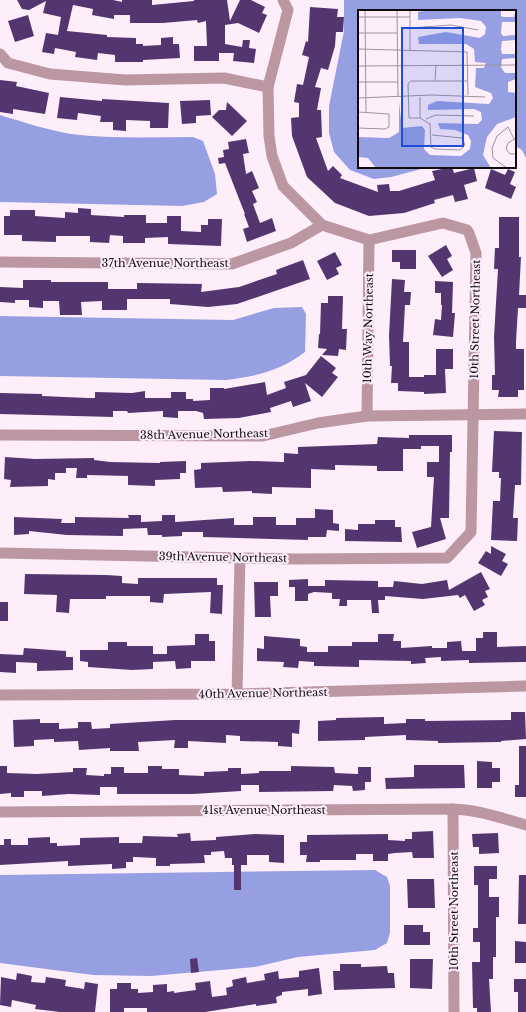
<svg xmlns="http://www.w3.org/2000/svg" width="526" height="1012" font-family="'Libre Baskerville',serif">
<rect width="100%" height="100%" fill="#feeefa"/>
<g fill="#979fe3">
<polygon points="344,0 526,0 526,158 522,150 515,146 515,11 359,11 359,167 429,167 391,177 374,179 350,170 334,152 329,133 329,106 344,31"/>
<path d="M0,115C23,122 47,130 71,134C111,139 153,137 193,137L203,141L215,174L217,194L204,202L182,206L0,202Z"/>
<path d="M302,307L306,314L305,352C280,371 257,376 226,380L0,376V316L233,320L274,308Z"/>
<polygon points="375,870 387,877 390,886 390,933 387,943 375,950 298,957 255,967 151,976 93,975 0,963 0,875"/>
</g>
<g fill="#533670">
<polygon points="17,0 113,0 122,2 122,0 152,0 152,5 194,1 194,0 227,0 230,21 240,0 251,0 265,7 262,13 267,15 259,33 238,23 225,25 225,44 242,47 243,40 250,40 249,48 256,49 254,63 233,61 234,53 219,53 219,61 194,61 194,46 207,46 206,21 198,23 197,20 163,23 130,23 130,15 114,15 114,19 92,15 93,9 73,5 67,31 107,35 107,37 136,38 136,44 143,44 143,46 161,45 161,38 173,37 173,44 179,44 180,58 143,60 143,62 115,62 115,55 98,53 97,60 75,57 76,52 55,48 54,54 42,52 46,33 58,35 61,17 43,13 46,1 29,10 22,9"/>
<polygon points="310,7 338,9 337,17 344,17 343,32 336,32 335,46 328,70 321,68 315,87 321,88 317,110 321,110 322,137 316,138 328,171 333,166 342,175 340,178 378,192 377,185 389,184 390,191 399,191 435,180 432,171 452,167 454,173 474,168 477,181 464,185 468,199 455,202 453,195 434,200 435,203 404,213 369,216 335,203 307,177 292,136 291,118 299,117 299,103 294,102 297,84 303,85 309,57 302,55 306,41 308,42"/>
<polygon points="28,15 34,36 15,42 8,21"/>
<polygon points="0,80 17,82 16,86 49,93 45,114 13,109 13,114 0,112"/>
<polygon points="60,97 102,101 102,99 169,103 168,128 150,128 150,121 126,120 126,131 113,130 113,122 100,122 101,116 78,113 77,120 57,118"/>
<polygon points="210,100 211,115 196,116 196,123 182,124 180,101"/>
<polygon points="227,102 247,121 232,136 212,117 219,110 226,110"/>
<polygon points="246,139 249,153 243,154 246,174 252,171 259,188 252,191 257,202 253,204 260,223 272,218 276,231 247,242 243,229 249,227 244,214 245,214 225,163 219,164 218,158 224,157 223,150 229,149 228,142"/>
<polygon points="491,169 505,175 508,169 515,172 510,184 516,187 511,199 485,188"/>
<polygon points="78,208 91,209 91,215 124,217 124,215 146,215 146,223 167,223 167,216 181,216 181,231 201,232 201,225 208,225 208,219 222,219 221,246 168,244 168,237 145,238 145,243 123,243 123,236 110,235 109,243 90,242 90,236 56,236 56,242 22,241 22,235 4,235 4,216 10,216 10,210 35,210 35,216 65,218 65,212 78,213"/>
<polygon points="499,217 519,217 519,257 521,257 519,295 526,295 526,308 518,308 516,342 516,349 524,349 524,390 518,390 518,397 498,397 499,390 492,390 492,375 495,375 494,337 498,269 494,269 495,248 499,248"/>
<polygon points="446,245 452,256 447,259 453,270 442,277 428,256"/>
<polygon points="392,250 416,250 416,269 400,269 400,262 392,262"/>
<polygon points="335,252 342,265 336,268 339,274 327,280 317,261"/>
<polygon points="303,260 310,279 237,304 208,307 170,304 170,299 127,299 127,310 102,310 102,301 81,302 82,315 60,315 59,301 43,301 43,308 29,307 29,300 15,300 15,303 0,302 0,287 23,288 23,280 51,280 51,282 108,282 108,289 137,289 137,283 202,284 201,292 239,287 277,274 276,270"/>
<polygon points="392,279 405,280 404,292 411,292 410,305 405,305 403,342 409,342 409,377 424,377 424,375 436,375 436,349 453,349 453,369 445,369 446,393 424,394 424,392 398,391 398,383 391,383 392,366 390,366 389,336"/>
<polygon points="435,281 453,282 452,313 455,313 453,337 433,335 435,319 441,320 442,305 441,305 441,293 435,293"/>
<polygon points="328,296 343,296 342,329 347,329 346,350 339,349 338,356 322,355 327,349 318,348 319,334 320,334 321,303 328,303"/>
<polygon points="321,356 336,368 332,373 338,377 322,397 305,383 311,401 293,407 291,401 270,408 271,412 239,418 204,419 203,413 196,411 178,411 178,418 163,417 163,411 128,413 127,411 113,411 113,417 0,414 0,393 42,394 42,396 88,398 95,398 95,392 132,393 145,391 145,398 171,398 171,392 186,392 186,399 193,399 193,401 210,400 210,388 224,388 224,389 265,382 267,395 286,388 284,382 306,375"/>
<polygon points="494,431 522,432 521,485 515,485 513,518 518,518 517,541 491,540 493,501 500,501 501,478 499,478 499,472 492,472"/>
<polygon points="409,435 452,435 452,452 450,452 449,518 440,518 446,539 417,548 412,532 431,527 434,477 427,477 427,462 439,462 439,446 421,446 421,449 403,449 403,471 377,471 377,466 335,465 335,470 311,469 311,488 272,487 272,494 252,493 252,491 223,492 222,487 195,488 194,470 201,469 201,463 250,461 284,462 284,453 298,454 298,447 377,444 378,437 409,438"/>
<polygon points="5,457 35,459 94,458 94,460 110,462 160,463 160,462 186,461 186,473 180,473 180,479 155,480 155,486 128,485 128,476 87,475 87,478 76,478 77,468 66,468 66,473 55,473 55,480 48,479 48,486 10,487 11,480 4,479"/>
<polygon points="315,509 333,510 333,523 339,524 339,531 327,530 326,537 308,537 308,540 203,537 203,532 182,532 182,536 162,537 162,535 148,535 147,528 123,529 123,536 67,535 29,531 29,534 14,535 14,517 62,519 61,523 75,523 75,517 129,518 128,515 141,515 141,522 162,521 162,515 175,515 175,522 234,518 234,525 253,525 253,517 276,517 276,525 296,525 296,518 315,518"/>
<polygon points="375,520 395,520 395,527 401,527 402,542 345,541 345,529 358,530 358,524 375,524"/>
<polygon points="491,546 506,554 502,561 508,564 501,576 478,563 486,551 491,554"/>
<polygon points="481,572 490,589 485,591 488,597 482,600 485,605 474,611 465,595 460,598 458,595 423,599 385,596 385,600 378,600 379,613 372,613 371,600 347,600 347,606 339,606 340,599 332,599 332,593 314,592 308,594 308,601 295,601 295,587 289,587 289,580 308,579 308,586 325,586 325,580 378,581 378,587 393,587 394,581 422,584 447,580 449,590"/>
<polygon points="25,574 106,575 122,576 122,583 138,584 138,578 217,578 217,585 223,585 222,614 210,613 211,592 164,594 163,603 150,602 150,596 106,596 106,599 70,599 69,613 56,612 57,595 24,594"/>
<polygon points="254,582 278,582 278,596 270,596 271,617 255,617"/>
<rect x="0" y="602" width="8" height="19"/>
<polygon points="483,632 497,632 497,647 526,646 526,662 469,663 469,660 441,661 441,657 425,658 426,663 411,664 411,661 359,660 359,667 314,666 314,662 299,661 298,668 283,667 284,662 257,661 257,648 264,649 264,636 300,639 300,646 307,647 307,652 328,652 328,646 352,646 352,642 378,642 378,634 394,634 393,641 401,641 401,648 432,646 432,648 447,648 447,642 461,641 462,651 476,651 476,638 483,638"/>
<polygon points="195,634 209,634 209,641 215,641 215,661 191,661 191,668 176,669 175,661 153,662 153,669 132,670 88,667 88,662 80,661 80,650 108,650 108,642 127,642 127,646 153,646 153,654 167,654 167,646 195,645"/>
<polygon points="24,648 66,651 66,657 73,657 73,670 37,671 37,663 16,662 16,673 0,672 0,654 23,655"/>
<polygon points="511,712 525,712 526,739 501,741 501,742 438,743 438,741 406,740 406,735 365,737 365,740 318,741 318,721 336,720 336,718 384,717 384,724 406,723 406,719 425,719 425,721 511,720"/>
<polygon points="40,719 40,723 59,723 59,729 78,728 78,722 91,722 92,729 110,728 110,724 175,720 300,720 299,734 292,733 292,747 278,746 278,742 240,741 240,736 226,735 226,743 188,741 188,748 174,748 175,740 138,742 139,751 110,751 110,748 79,750 78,741 54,742 54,739 34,740 34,746 14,747 13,720"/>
<polygon points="519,746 526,746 526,797 515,797 515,785 519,785"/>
<polygon points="477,761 492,762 492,768 500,768 500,782 492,782 492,788 477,788"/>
<polygon points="414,765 464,765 465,788 386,789 385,778 414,777"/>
<polygon points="0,766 7,766 7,773 37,774 73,772 73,768 87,768 86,775 104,776 104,774 111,774 111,767 124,767 124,773 148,773 148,766 162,766 162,769 179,769 179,775 204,776 204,772 228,771 228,768 241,768 241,774 259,773 259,771 291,771 291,766 334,767 335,773 358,774 358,767 371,767 371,782 365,782 365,790 353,791 352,786 334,785 333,791 259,792 259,785 241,785 241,791 193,794 117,794 117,787 100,787 100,795 69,794 42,796 42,791 24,791 24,797 11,797 11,793 0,794"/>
<polygon points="433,831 434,858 413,858 412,852 395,853 388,854 388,861 373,861 373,854 356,854 356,860 320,860 320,862 306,862 307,855 300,855 300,842 307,842 307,835 388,834 388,840 405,841 405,839 412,839 412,832"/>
<polygon points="190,833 191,841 216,840 216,837 255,834 284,835 284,863 269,862 269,855 247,855 247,865 241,865 241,890 234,890 234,865 232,865 232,858 225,858 224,851 211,852 211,855 204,855 205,863 170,864 170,866 156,866 156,858 133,857 133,862 126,862 126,868 112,869 112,864 68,866 68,861 0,865 0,845 4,845 4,839 11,839 11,845 28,845 28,838 50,837 50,843 57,843 57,846 80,845 80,838 119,837 119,843 142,843 143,836 178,837 177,834"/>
<polygon points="498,833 499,853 479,854 479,847 473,847 472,834"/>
<polygon points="474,866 497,866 497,879 489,879 489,897 499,897 499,917 496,917 496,957 493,957 493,979 489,979 491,1012 477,1012 477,1008 473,1008 472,962 480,962 480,942 473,942 473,928 478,928 478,885 474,885"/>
<polygon points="519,875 526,875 526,924 518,924"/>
<polygon points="407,879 434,879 435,908 408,908"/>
<polygon points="404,925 423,925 423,932 430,932 430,945 404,945"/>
<polygon points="515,941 526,942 526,963 515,963"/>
<polygon points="197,958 199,972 191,973 190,959"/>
<polygon points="410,959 433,959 432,989 410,988"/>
<polygon points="340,964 361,964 361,967 387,966 388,973 394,973 395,988 334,990 333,971 340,971"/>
<polygon points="319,968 322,994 308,996 308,989 282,992 282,995 276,997 277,1003 256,1006 256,1004 205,1012 147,1012 147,1008 124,1008 124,1012 110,1012 110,989 117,989 117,983 131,983 131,989 138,989 138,993 153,992 153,985 167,984 167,992 174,991 174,993 196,990 195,983 210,981 212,997 227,995 226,988 233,986 232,980 246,977 247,983 265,980 264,974 278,971 279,979 299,977 299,971"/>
<polygon points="17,973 32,976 31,982 45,983 46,977 66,980 65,986 84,989 85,982 98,984 95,1012 60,1012 35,1009 36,1005 12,1000 11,1007 0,1005 1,977 16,980"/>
<polygon points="514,979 526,979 526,1012 518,1012 518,992 514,992"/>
</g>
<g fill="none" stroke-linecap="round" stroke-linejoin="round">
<g stroke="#bb97a1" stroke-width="11">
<polyline points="0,54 8,63 50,74 125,80 224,78 268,87"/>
<polyline points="0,262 232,264 291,243 322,225"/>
<polyline points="367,416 369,240"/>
<polyline points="0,435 263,436 318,423 367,416 526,414"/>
<polyline points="0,553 296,559 447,558 471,532 476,253 469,233 467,230 443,223 369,240 322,225 283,186 272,156 269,136 268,87 288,10 283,0"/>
<polyline points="237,694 240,557"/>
<polyline points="0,695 237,694 526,686"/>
<polyline points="453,809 454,1012"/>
<path d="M0,812L453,809C479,810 501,818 526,825"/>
</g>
</g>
<g text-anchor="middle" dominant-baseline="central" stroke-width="4" stroke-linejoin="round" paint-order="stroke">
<g font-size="11" fill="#100b0f" stroke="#feeefa">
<text x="165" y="263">37th Avenue Northeast</text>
<text transform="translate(475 319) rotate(-89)">10th Street Northeast</text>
<text transform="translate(368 328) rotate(-89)">10th Way Northeast</text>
<text transform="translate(204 434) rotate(-1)">38th Avenue Northeast</text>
<text transform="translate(223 557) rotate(1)">39th Avenue Northeast</text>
<text transform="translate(263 693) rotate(-1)">40th Avenue Northeast</text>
<text x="264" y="810">41st Avenue Northeast</text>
<text transform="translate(454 911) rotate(-90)">10th Street Northeast</text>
</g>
</g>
<g transform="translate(358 10)">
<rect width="158" height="158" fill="#feeefa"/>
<path d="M71,0H143V6L146,7H156L158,0V12H144L143,23L145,26L158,25V30L144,31L143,39L144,44H158V48L144,49L143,57L147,63H158V69L150,72V82L158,83V107L139,114L129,127L125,145L133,158H18L10,148L0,147V127L31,128L41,122V92L44,118L64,116L67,120L66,139L72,145L103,146L112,139L113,131L110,125L97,120L82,119L80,113L120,114L124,110L123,102L116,99L70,100V95L79,91L131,94L135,88L133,83L117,77L118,58H126L128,53L117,52L116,39L108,34H61L60,27L88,22L122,28L127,24L128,17L123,11L102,8L60,10V2Z" fill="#979fe3"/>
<path fill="none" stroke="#9f939c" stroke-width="1" d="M7,0L8,102M39,0L40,87M52,0V41M0,7H52M52,18L93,15L120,20M0,23H39M0,39L109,42L110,85M0,56L158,55M77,71L78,55M0,72H40M0,88L74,85L127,87M0,102L31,104V117L27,119L0,118M62,108V87M68,109L78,105L116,106M74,125L104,128L107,135L102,140L77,139L73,137L72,114L62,108H51L50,74L53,71H110M158,128L150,133L148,139L152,144H158M149,158L135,148L134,138L139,126L150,117L156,129"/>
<path fill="#1d4ed8" fill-opacity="0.15" stroke="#1d4ed8" stroke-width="2" d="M44,18H105V136H44Z"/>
<rect width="158" height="158" fill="none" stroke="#100b0f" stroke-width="2"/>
</g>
</svg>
